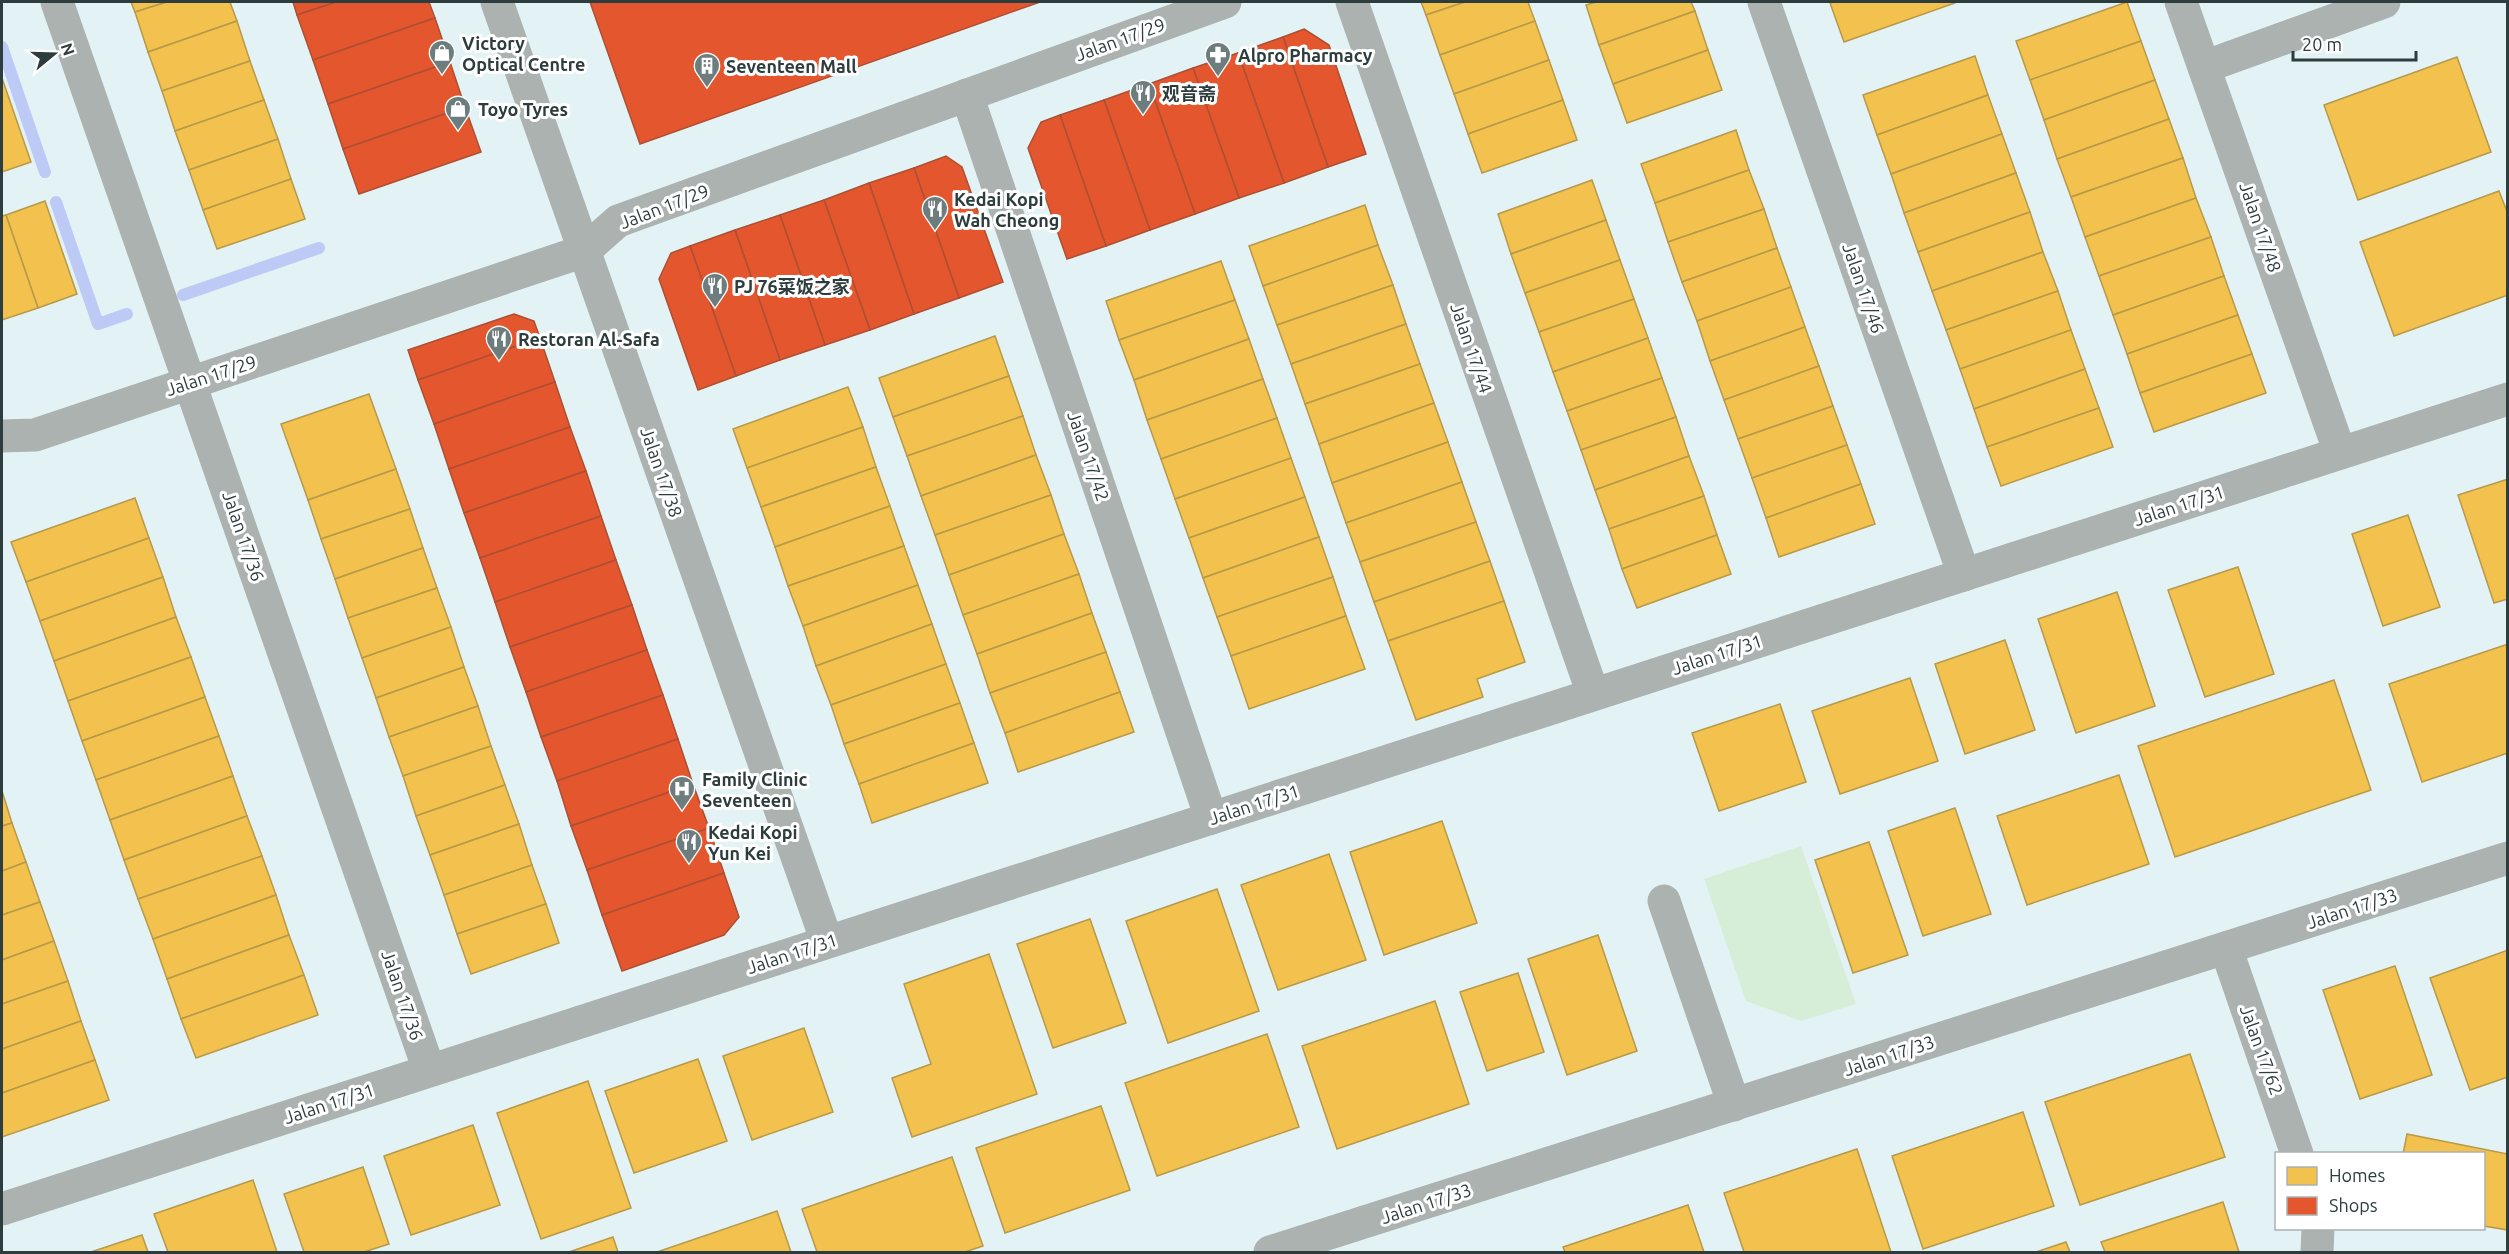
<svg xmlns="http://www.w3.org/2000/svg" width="2509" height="1254" font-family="Ubuntu,'Noto Sans SC',sans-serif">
<rect width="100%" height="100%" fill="#e3f3f5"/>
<polygon fill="#d6eed8" points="1801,846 1856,1004 1801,1021 1746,1001 1704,879"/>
<g fill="#f2c14e" stroke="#b79949" stroke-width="1.5">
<polygon points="131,2 167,2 135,12"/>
<polygon points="167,2 230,2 237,21 148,52 135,12"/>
<polygon points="636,2 811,2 826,46 670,99"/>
<polygon points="1421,2 1465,2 1426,15"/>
<polygon points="1465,2 1528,2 1535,21 1440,55 1426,15"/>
<polygon points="1596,2 1691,2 1695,11 1599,45 1586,5"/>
<polygon points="1833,2 1955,2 1955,3 1844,42 1830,3"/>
<polygon points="2127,2 2141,41 2030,80 2016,41"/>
<polygon points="1695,11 1708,50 1613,84 1599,45"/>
<polygon points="237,21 250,61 162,91 148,52"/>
<polygon points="1535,21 1549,60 1454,94 1440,55"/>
<polygon points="2141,41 2155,80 2044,120 2030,80"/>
<polygon points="1708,50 1722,90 1627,123 1613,84"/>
<polygon points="1975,56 1988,95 1877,135 1863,95"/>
<polygon points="2457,57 2491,152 2358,200 2324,105"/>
<polygon points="1549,60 1563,100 1468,134 1454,94"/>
<polygon points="250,61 264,100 175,131 162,91"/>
<polygon points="2,78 31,162 2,172"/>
<polygon points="2155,80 2169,119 2057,159 2044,120"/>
<polygon points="1988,95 2002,134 1891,174 1877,135"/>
<polygon points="264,100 278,139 189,170 175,131"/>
<polygon points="1563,100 1577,140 1482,173 1468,134"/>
<polygon points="2169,119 2183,158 2071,197 2057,159"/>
<polygon points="1736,130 1749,170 1655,203 1641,164"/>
<polygon points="2002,134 2016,173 1904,213 1891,174"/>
<polygon points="278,139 291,179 203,210 189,170"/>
<polygon points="2183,158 2196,198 2085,237 2071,197"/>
<polygon points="1749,170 1764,209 1668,242 1655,203"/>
<polygon points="2016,173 2030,212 1918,252 1904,213"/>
<polygon points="291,179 305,219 217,249 203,210"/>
<polygon points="1592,180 1606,220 1511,254 1498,214"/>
<polygon points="2499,191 2508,214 2508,295 2394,336 2360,242"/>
<polygon points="2196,198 2211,237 2099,276 2085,237"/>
<polygon points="45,201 77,294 38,308 6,215"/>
<polygon points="1365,205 1378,245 1263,286 1249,246"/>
<polygon points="1764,209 1777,248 1682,282 1668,242"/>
<polygon points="2030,212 2043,252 1932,291 1918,252"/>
<polygon points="6,215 38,308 2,320 2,216"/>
<polygon points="1606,220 1620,260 1525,293 1511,254"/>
<polygon points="2211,237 2224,276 2113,315 2099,276"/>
<polygon points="1378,245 1393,285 1277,325 1263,286"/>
<polygon points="1777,248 1791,287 1697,321 1682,282"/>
<polygon points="2043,252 2058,291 1946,330 1932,291"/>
<polygon points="1620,260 1634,299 1539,332 1525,293"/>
<polygon points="1221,261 1235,300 1119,340 1106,301"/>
<polygon points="2224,276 2238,315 2127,354 2113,315"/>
<polygon points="1393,285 1406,324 1291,364 1277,325"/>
<polygon points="1791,287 1805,327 1710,361 1697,321"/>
<polygon points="2058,291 2071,330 1960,369 1946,330"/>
<polygon points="1634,299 1648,338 1553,372 1539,332"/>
<polygon points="1235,300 1249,339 1134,380 1119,340"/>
<polygon points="2238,315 2252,354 2140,393 2127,354"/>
<polygon points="1406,324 1420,364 1305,404 1291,364"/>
<polygon points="1805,327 1819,366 1724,400 1710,361"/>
<polygon points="2071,330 2085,369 1974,409 1960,369"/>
<polygon points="995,336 1009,376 893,417 879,378"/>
<polygon points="1648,338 1662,378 1567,411 1553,372"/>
<polygon points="1249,339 1263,379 1147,420 1134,380"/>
<polygon points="2252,354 2266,393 2154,432 2140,393"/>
<polygon points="1420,364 1434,403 1319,444 1305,404"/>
<polygon points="1819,366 1833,406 1738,439 1724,400"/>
<polygon points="2085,369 2099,408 1987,447 1974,409"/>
<polygon points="1009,376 1023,416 907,456 893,417"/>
<polygon points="1662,378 1676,417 1581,450 1567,411"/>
<polygon points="1263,379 1277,418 1161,459 1147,420"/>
<polygon points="848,387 863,427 747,468 733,429"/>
<polygon points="369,394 396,469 308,500 281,424"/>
<polygon points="1434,403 1448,442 1332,483 1319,444"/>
<polygon points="1833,406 1847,445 1752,478 1738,439"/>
<polygon points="2099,408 2113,447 2001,486 1987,447"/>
<polygon points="1023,416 1036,455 921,496 907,456"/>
<polygon points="1676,417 1689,456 1595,490 1581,450"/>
<polygon points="1277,418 1291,458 1175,499 1161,459"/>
<polygon points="863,427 876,467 761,507 747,468"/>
<polygon points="1448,442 1462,482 1346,523 1332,483"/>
<polygon points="1847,445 1861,484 1766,518 1752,478"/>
<polygon points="1036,455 1051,495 935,535 921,496"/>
<polygon points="1689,456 1704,496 1609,529 1595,490"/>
<polygon points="1291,458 1305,497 1189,538 1175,499"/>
<polygon points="876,467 890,506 775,547 761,507"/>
<polygon points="396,469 410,509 321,539 308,500"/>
<polygon points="2508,479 2508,599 2494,603 2458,495"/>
<polygon points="1462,482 1476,522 1360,562 1346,523"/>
<polygon points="1861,484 1875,524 1779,557 1766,518"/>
<polygon points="1051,495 1064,534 949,575 935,535"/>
<polygon points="1704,496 1717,535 1622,569 1609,529"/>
<polygon points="1305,497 1319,537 1203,578 1189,538"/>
<polygon points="135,498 149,538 26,582 11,542"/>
<polygon points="890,506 904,546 788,586 775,547"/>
<polygon points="410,509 423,548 335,579 321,539"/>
<polygon points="2408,515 2440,607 2383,626 2352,534"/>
<polygon points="1476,522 1490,561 1374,602 1360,562"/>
<polygon points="1064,534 1079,574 963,615 949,575"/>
<polygon points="1717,535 1731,574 1637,608 1622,569"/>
<polygon points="1319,537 1333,577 1217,617 1203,578"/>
<polygon points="149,538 163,577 40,621 26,582"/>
<polygon points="904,546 918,585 803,626 788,586"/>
<polygon points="423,548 437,588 348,618 335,579"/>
<polygon points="1490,561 1504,601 1388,641 1374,602"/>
<polygon points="2238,567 2274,674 2205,697 2168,590"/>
<polygon points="1079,574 1092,613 977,654 963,615"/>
<polygon points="163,577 176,617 54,661 40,621"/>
<polygon points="1333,577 1346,616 1231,656 1217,617"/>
<polygon points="918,585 932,624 816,666 803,626"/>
<polygon points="437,588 451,627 362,658 348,618"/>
<polygon points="2117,592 2155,706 2076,733 2038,619"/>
<polygon points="1504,601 1525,662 1477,679 1483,697 1416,720 1388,641"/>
<polygon points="1092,613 1106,652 990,693 977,654"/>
<polygon points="1346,616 1365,669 1249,709 1231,656"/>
<polygon points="176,617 191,657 68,701 54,661"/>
<polygon points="932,624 946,664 831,705 816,666"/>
<polygon points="451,627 464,667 376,698 362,658"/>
<polygon points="2005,640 2035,730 1965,754 1935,664"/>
<polygon points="2508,644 2508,753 2422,782 2389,684"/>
<polygon points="1106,652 1120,692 1005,733 990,693"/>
<polygon points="191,657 205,697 82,741 68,701"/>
<polygon points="946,664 960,703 844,744 831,705"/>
<polygon points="464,667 478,706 389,737 376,698"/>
<polygon points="1910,678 1938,761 1840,794 1812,711"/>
<polygon points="2334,680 2371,790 2175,857 2138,746"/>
<polygon points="1120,692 1134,732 1018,772 1005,733"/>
<polygon points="205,697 219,736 96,780 82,741"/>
<polygon points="960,703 974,743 859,784 844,744"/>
<polygon points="1780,704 1806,782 1719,811 1692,733"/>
<polygon points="478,706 491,746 403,776 389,737"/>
<polygon points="219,736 233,776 110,820 96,780"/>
<polygon points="974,743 988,783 872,823 859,784"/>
<polygon points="491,746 505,785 416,816 403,776"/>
<polygon points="2119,775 2149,864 2027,905 1997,816"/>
<polygon points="233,776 247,816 124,860 110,820"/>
<polygon points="505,785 519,824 430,855 416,816"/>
<polygon points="2,791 12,823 2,826"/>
<polygon points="1955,808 1991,914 1923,936 1888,831"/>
<polygon points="247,816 262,856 138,899 124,860"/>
<polygon points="1442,821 1477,923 1384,955 1350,852"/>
<polygon points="12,823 26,862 2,871 2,826"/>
<polygon points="519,824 532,865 444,895 430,855"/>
<polygon points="1869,842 1908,955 1853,973 1815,860"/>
<polygon points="1329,854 1366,960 1278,990 1241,885"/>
<polygon points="262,856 276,895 153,939 138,899"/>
<polygon points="26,862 40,902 2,915 2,871"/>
<polygon points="532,865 546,904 457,934 444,895"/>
<polygon points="1217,889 1259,1011 1168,1043 1126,921"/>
<polygon points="276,895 289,935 167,979 153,939"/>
<polygon points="40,902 54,941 2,960 2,915"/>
<polygon points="546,904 559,943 471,974 457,934"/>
<polygon points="1090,919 1126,1023 1053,1048 1017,944"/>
<polygon points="289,935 304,975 181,1019 167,979"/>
<polygon points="1598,935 1637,1051 1567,1075 1528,959"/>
<polygon points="54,941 68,981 2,1004 2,960"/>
<polygon points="2508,950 2508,1077 2470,1090 2430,978"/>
<polygon points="989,954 1037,1094 912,1137 892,1078 931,1064 904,984"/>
<polygon points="2395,966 2432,1075 2360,1099 2323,990"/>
<polygon points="1518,973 1544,1052 1487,1071 1460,992"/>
<polygon points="304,975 318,1015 196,1058 181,1019"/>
<polygon points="68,981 81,1021 2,1049 2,1004"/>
<polygon points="1435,1001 1469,1104 1337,1149 1302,1046"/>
<polygon points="81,1021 95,1060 2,1093 2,1049"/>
<polygon points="804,1028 833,1112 752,1140 723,1056"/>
<polygon points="1267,1034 1299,1127 1157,1176 1125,1083"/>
<polygon points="2190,1054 2225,1157 2080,1205 2045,1102"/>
<polygon points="698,1059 727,1141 634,1173 605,1091"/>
<polygon points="95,1060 109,1100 2,1137 2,1093"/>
<polygon points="588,1081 631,1208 541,1239 497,1113"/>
<polygon points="1101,1106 1130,1190 1005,1233 976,1148"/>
<polygon points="2023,1112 2054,1206 1923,1249 1892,1156"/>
<polygon points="473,1125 500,1205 411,1235 384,1156"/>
<polygon points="2407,1134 2508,1154 2508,1230 2484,1226 2484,1154 2403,1154"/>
<polygon points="1857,1149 1891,1252 1744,1252 1724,1193"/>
<polygon points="952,1157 983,1246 965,1252 817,1252 802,1209"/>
<polygon points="363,1167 389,1244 364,1252 304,1252 284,1194"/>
<polygon points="253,1180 277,1252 168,1252 154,1214"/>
<polygon points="2223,1202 2239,1252 2105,1252 2101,1242"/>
<polygon points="1688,1205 1704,1252 1565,1252 1563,1247"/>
<polygon points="777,1211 791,1252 657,1252"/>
<polygon points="142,1235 148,1252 91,1252"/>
<polygon points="613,1237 618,1252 569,1252"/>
<polygon points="2066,1242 2070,1252 2036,1252"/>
</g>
<g fill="#e4572e" stroke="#ad4f32" stroke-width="1.5">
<polygon points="293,2 336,2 297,15"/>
<polygon points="336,2 429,2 435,18 313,60 297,15"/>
<polygon points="590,2 1040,2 640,144"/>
<polygon points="435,18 450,62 328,104 313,60"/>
<polygon points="1304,29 1329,45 1366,154 1328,167 1283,37"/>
<polygon points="1283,37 1328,167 1284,183 1238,53"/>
<polygon points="1238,53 1284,183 1239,198 1193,68"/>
<polygon points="450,62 465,107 343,149 328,104"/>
<polygon points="1193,68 1239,198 1195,214 1149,84"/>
<polygon points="1149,84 1195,214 1150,230 1104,100"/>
<polygon points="1104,100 1150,230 1106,246 1060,115"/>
<polygon points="465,107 481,152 359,194 343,149"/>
<polygon points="1060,115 1106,246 1067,259 1028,148 1041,122"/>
<polygon points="946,156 962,167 1003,282 959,298 914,168"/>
<polygon points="914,168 959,298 914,314 869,183"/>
<polygon points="869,183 914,314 870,330 824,200"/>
<polygon points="824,200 870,330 825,345 780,215"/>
<polygon points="780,215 825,345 780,360 735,230"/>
<polygon points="735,230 780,360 736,376 690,246"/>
<polygon points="690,246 736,376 698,390 659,279 671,253"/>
<polygon points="514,314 534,321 540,338 418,380 408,350"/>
<polygon points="540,338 555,382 434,424 418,380"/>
<polygon points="555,382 570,427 449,469 434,424"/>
<polygon points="570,427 586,471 464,513 449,469"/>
<polygon points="586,471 601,516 480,558 464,513"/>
<polygon points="601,516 616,560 495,602 480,558"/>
<polygon points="616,560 632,605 510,647 495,602"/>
<polygon points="632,605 647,650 526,692 510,647"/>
<polygon points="647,650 663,695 541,737 526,692"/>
<polygon points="663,695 678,739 557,781 541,737"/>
<polygon points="678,739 693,784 571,826 557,781"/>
<polygon points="693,784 709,828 587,870 571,826"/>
<polygon points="709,828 724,873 602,915 587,870"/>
<polygon points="724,873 739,917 724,935 622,971 602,915"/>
</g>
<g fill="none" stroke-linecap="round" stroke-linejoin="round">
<g stroke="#bccaf5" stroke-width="12">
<polyline points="2,47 45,172"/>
<polyline points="56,202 98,324 127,314"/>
<polyline points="183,295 319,248"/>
</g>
<g stroke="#acb2b0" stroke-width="33">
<polyline points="57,2 429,1070"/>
<polyline points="497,2 827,942"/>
<polyline points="1352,2 1593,694"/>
<polyline points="1764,2 1964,575"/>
<polyline points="2181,2 2340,453"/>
<polyline points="2204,67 2384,2"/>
<polyline points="967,95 1211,818"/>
<polyline points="2,436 35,435 584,251 618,221 1225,2"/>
<polyline points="1664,901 1734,1105"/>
<polyline points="2226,948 2297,1154"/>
<polyline points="2,1209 2508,399"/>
<polyline points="1270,1252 2508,858"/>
<polyline points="2317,1252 2318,1228"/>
</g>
</g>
<defs>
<symbol id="shop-pin" viewBox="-11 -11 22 30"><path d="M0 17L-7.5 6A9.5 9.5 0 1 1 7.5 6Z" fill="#6d7c7d" stroke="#fff"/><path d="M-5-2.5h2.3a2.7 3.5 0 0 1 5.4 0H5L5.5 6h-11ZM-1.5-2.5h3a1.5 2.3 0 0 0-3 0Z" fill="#fff"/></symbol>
<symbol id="pharmacy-pin" viewBox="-11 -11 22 30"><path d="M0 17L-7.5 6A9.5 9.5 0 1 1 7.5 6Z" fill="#6d7c7d" stroke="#fff"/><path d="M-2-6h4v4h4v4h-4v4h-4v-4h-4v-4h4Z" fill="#fff"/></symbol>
<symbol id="building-pin" viewBox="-11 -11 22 30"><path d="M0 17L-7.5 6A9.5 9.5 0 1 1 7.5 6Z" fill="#6d7c7d" stroke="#fff"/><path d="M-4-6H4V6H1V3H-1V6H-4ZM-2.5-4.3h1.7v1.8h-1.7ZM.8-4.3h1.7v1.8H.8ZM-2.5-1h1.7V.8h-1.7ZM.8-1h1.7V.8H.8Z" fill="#fff"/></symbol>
<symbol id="restaurant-pin" viewBox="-11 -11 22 30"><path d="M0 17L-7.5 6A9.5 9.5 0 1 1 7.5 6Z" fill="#6d7c7d" stroke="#fff"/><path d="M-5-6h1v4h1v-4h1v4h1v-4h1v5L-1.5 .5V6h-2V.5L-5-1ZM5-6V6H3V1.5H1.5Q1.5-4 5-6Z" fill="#fff"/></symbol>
<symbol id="hospital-pin" viewBox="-11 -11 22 30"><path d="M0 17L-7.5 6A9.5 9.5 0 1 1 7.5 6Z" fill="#6d7c7d" stroke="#fff"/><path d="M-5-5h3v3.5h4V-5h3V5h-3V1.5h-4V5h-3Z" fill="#fff"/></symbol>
</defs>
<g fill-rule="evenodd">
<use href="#shop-pin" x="427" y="38" width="30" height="40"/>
<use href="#pharmacy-pin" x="1203" y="40" width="30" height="40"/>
<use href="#building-pin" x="692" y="51" width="30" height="40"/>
<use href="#restaurant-pin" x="1128" y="78" width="30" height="40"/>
<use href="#shop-pin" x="443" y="94" width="30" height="40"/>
<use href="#restaurant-pin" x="920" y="194" width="30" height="40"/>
<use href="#restaurant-pin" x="700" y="271" width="30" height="40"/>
<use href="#restaurant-pin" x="484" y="324" width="30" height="40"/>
<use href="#hospital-pin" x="667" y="774" width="30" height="40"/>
<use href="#restaurant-pin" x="674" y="827" width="30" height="40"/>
</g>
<g text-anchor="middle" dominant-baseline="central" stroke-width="6" stroke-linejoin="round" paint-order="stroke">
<g font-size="18" fill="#2d3c3d" stroke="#fff">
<text transform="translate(1120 39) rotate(-20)">Jalan 17/29</text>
<text transform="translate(664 206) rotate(-21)">Jalan 17/29</text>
<text transform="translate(2261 227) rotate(71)">Jalan 17/48</text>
<text transform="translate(1864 288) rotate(71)">Jalan 17/46</text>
<text transform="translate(1472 348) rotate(71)">Jalan 17/44</text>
<text transform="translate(211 375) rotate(-18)">Jalan 17/29</text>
<text transform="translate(1089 456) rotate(71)">Jalan 17/42</text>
<text transform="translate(662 472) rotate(71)">Jalan 17/38</text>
<text transform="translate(2179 505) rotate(-18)">Jalan 17/31</text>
<text transform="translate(244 536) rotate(71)">Jalan 17/36</text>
<text transform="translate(1717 654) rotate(-18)">Jalan 17/31</text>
<text transform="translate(1254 804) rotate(-18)">Jalan 17/31</text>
<text transform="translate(2352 908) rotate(-18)">Jalan 17/33</text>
<text transform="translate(792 953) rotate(-18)">Jalan 17/31</text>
<text transform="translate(403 995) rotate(71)">Jalan 17/36</text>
<text transform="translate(2262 1050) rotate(70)">Jalan 17/62</text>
<text transform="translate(1889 1055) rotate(-18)">Jalan 17/33</text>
<text transform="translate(329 1103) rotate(-18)">Jalan 17/31</text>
<text transform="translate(1426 1203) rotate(-18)">Jalan 17/33</text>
</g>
<g font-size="18" font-weight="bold" fill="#2d3c3d" stroke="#fff" text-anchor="start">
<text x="462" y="43">Victory<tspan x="462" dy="21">Optical Centre</tspan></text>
<text x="1238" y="55">Alpro Pharmacy</text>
<text x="726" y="66">Seventeen Mall</text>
<text x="1162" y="93">观音斋</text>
<text x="478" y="109">Toyo Tyres</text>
<text x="954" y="199">Kedai Kopi<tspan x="954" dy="21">Wah Cheong</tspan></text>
<text x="734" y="286">PJ 76菜饭之家</text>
<text x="518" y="339">Restoran Al-Safa</text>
<text x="702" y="779">Family Clinic<tspan x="702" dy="21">Seventeen</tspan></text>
<text x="708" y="832">Kedai Kopi<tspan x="708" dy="21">Yun Kei</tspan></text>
</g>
</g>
<rect width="2509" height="1254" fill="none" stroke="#2d3c3d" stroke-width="6"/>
<rect x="2275" y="1152" width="210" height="78" fill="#ffffff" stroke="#abb1b1" stroke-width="1.5"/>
<rect x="2287" y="1167" width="30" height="18" fill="#f2c14e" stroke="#abb1b1" stroke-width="1.5"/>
<text x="2329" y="1182" font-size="18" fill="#2d3c3d">Homes</text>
<rect x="2287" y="1197" width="30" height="18" fill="#e4572e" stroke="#abb1b1" stroke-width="1.5"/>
<text x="2329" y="1212" font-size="18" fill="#2d3c3d">Shops</text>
<g transform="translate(54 54) rotate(71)" stroke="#ffffff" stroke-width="4.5" paint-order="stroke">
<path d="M0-4.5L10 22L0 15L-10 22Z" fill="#2d3c3d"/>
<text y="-9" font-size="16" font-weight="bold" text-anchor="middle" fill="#2d3c3d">N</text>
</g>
<path d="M2293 51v9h123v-9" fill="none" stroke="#2d3c3d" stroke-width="3"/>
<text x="2302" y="51" font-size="18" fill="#2d3c3d" stroke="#ffffff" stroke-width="4.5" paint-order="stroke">20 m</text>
</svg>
